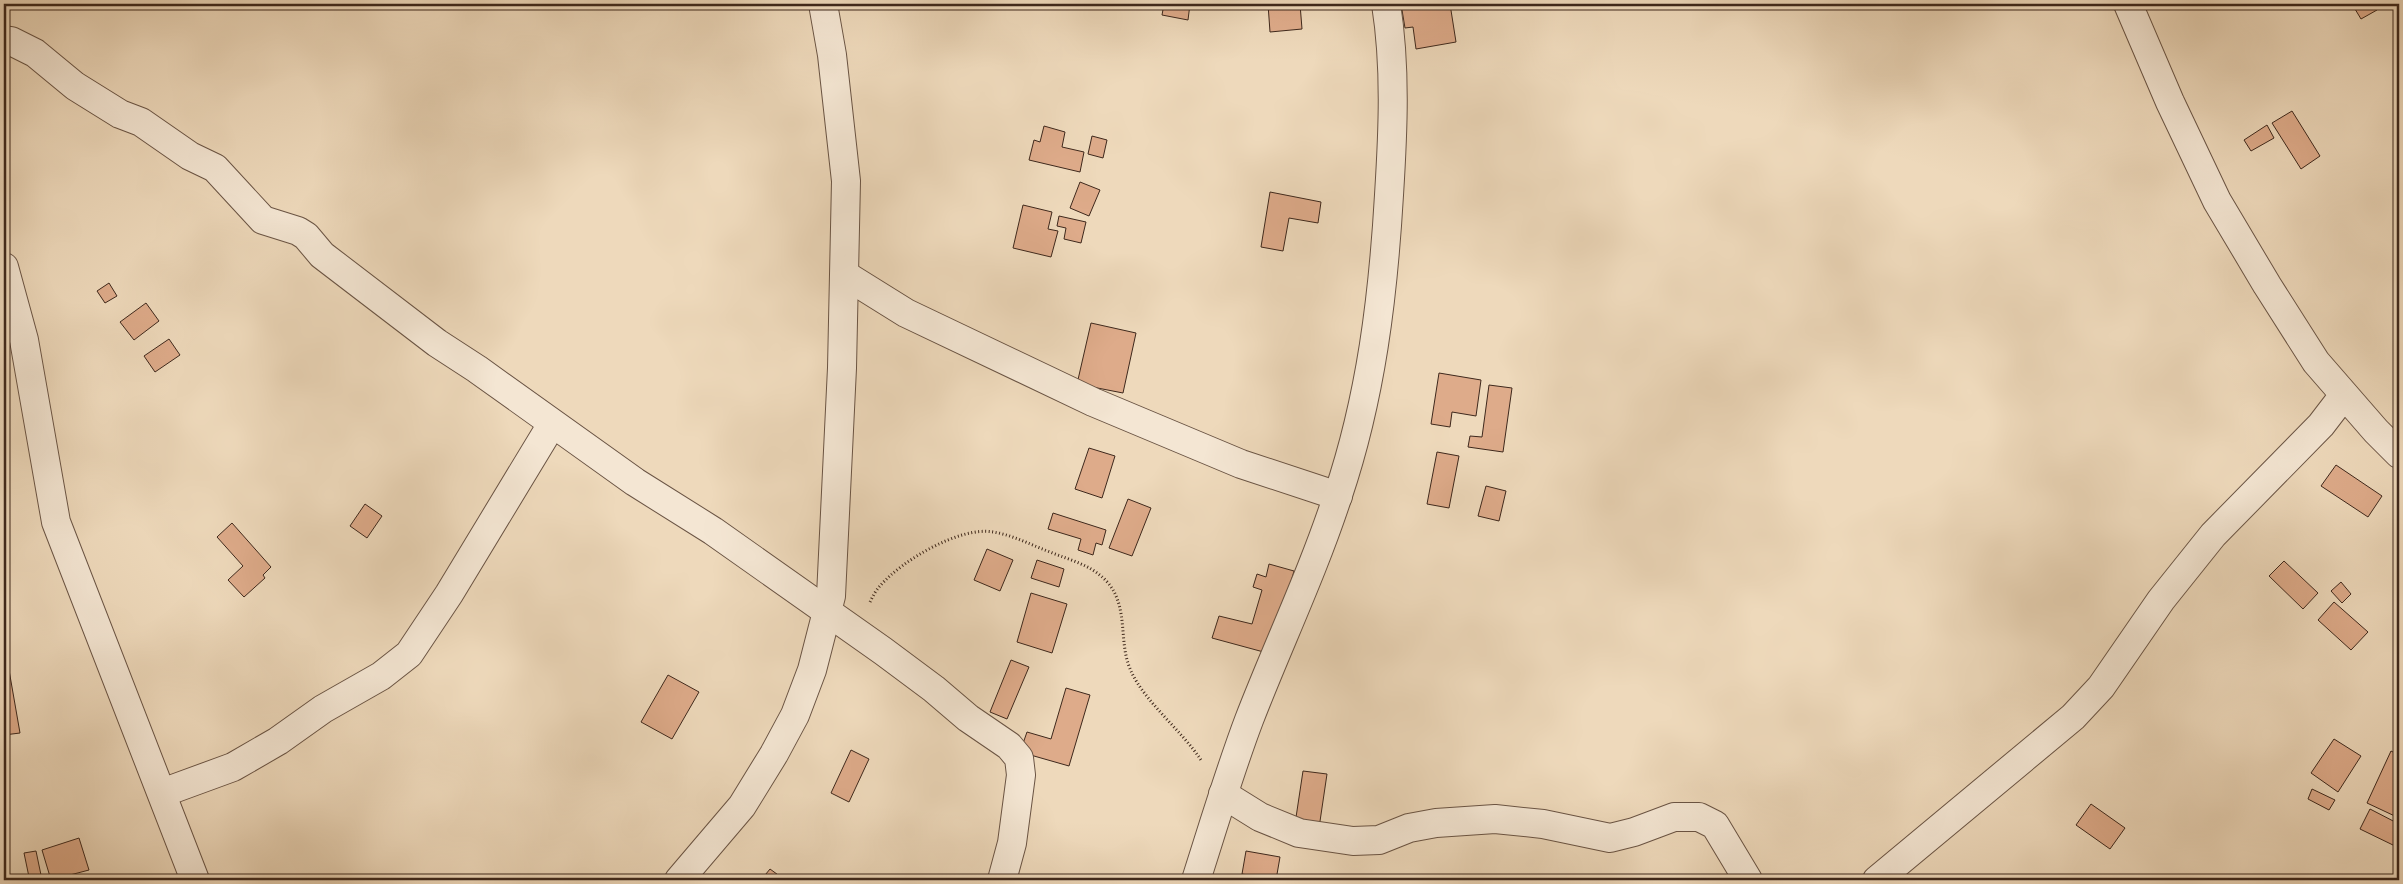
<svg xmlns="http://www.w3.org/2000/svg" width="2403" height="884" font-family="Alegreya,serif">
<rect width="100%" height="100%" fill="#eed9bb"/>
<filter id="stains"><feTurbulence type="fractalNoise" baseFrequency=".004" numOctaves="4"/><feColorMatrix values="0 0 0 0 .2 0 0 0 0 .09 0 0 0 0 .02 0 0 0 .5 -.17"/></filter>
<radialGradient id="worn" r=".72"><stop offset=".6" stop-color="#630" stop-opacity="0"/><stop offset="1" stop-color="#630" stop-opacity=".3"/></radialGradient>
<g fill="#deab8a" stroke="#3e281c">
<polygon points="1164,4 1190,4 1188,20 1162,15"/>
<polygon points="1268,4 1300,4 1302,29 1270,32"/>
<polygon points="1401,4 1450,4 1456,42 1416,49 1413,27 1405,28"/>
<polygon points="2352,4 2374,4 2377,10 2361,19"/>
<polygon points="2292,111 2320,156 2301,169 2272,123"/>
<polygon points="2267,125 2274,138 2251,151 2244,140"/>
<polygon points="1044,126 1065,132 1062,147 1084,152 1080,172 1029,160 1034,140 1040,142"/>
<polygon points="1092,136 1107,140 1103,158 1088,154"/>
<polygon points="1080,182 1100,190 1089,216 1070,208"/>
<polygon points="1270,192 1321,202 1318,223 1289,218 1283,251 1261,247"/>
<polygon points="1023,205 1052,212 1048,229 1058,231 1051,257 1013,248"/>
<polygon points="1059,216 1086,222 1081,243 1064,239 1066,228 1057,226"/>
<polygon points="109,283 117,296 105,303 97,291"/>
<polygon points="146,303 159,321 134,340 120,322"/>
<polygon points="1091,323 1136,333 1123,393 1077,384"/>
<polygon points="169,339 180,355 155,372 144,356"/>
<polygon points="1439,373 1481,380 1476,416 1452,412 1450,427 1431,424"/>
<polygon points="1489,385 1512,388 1503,452 1468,447 1470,436 1482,437"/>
<polygon points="1089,448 1115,456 1102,498 1075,489"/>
<polygon points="1437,452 1459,456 1449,508 1427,504"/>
<polygon points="2336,465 2382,496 2368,517 2321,486"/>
<polygon points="1486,486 1506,491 1499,521 1478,516"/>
<polygon points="1128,499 1151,508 1132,556 1109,548"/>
<polygon points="365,504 382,516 367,538 350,526"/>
<polygon points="1053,513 1106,530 1102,545 1096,543 1093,555 1078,550 1081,539 1048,529"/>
<polygon points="232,523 271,567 263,575 265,578 244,597 228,580 243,566 217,537"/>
<polygon points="987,549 1013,560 1000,591 974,580"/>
<polygon points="1037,560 1064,569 1059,587 1031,578"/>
<polygon points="2284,561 2318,593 2303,609 2269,576"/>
<polygon points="1269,564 1294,571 1271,654 1212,638 1219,616 1252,624 1262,590 1253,587 1257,574 1266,577"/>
<polygon points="2341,582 2351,594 2342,603 2331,591"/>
<polygon points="1031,593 1067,604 1052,653 1017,642"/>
<polygon points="2334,602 2368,632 2351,650 2318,620"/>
<polygon points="1011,660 1029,667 1007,719 990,712"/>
<polygon points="9,670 20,733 4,735 4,671"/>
<polygon points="668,675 699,692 672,739 641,722"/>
<polygon points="1066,688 1090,695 1069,766 1020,752 1027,732 1051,739"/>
<polygon points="2334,739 2361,756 2338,792 2311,773"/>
<polygon points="851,750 869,759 849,802 831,793"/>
<polygon points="2391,751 2399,755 2399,818 2367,803"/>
<polygon points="1303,771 1327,774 1319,828 1295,824"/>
<polygon points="2312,789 2335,800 2329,810 2308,799"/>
<polygon points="2091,804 2125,828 2110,849 2076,825"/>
<polygon points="2370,809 2399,824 2399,838 2395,846 2360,829"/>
<polygon points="79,838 89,870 51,880 42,850"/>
<polygon points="4,839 7,839 10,880 4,880"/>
<polygon points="36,851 41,875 29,877 24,853"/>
<polygon points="1246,851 1280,857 1276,880 1242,874"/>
<polygon points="770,869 785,880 788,876 794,880 761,880"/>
</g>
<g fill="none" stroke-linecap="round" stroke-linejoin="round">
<defs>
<g id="minor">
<polyline points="2128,4 2170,102 2217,201 2267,285 2316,362 2376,431 2399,454"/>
<polyline points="4,40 11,41 35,53 75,86 120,114 141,122 190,156 215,168 263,220 298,231 306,236 322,255 437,343 477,369 635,482 713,531 883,651 934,689 968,718 1009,746 1019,758 1021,775 1012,843 1002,880"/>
<polyline points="4,267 24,340 56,522 195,880"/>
<polyline points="845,275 906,313 1093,402 1241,464 1338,496"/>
<polyline points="162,793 233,767 278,741 323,709 381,676 409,654 449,594 552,424"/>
<polyline points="1223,794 1260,817 1299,833 1353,841 1379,840 1409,828 1436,823 1495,819 1543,824 1610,838 1634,832 1674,817 1699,817 1715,825 1748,880"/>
<polyline points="679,880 742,806 774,754 795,715 812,670 831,596 842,368 846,181 832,55 823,4"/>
<path d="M1196,880C1213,827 1229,773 1249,720C1278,645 1313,572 1338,495C1371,397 1383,298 1389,195C1393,131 1396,67 1386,4"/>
<polyline points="1877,880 2073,717 2101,687 2161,600 2213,535 2321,425 2344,395"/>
</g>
</defs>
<use href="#minor" stroke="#6a5444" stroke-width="30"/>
<path stroke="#3e281c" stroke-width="3" stroke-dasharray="1 2.5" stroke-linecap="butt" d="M870,602C873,596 876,590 880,586C901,561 960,526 993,532C1013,535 1031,545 1050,552C1072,561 1093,565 1109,584C1129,610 1118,643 1131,671C1144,701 1182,731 1201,760"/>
<use href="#minor" stroke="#f4e6d3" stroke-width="28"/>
</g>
<rect width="2403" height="884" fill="none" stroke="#eed9bb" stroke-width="20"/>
<rect x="5" y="5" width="2393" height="874" fill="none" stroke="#3e281c" stroke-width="2.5"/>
<rect x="10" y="10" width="2383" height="864" fill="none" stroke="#3e281c"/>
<rect width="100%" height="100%" filter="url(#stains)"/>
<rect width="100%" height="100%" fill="url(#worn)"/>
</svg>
